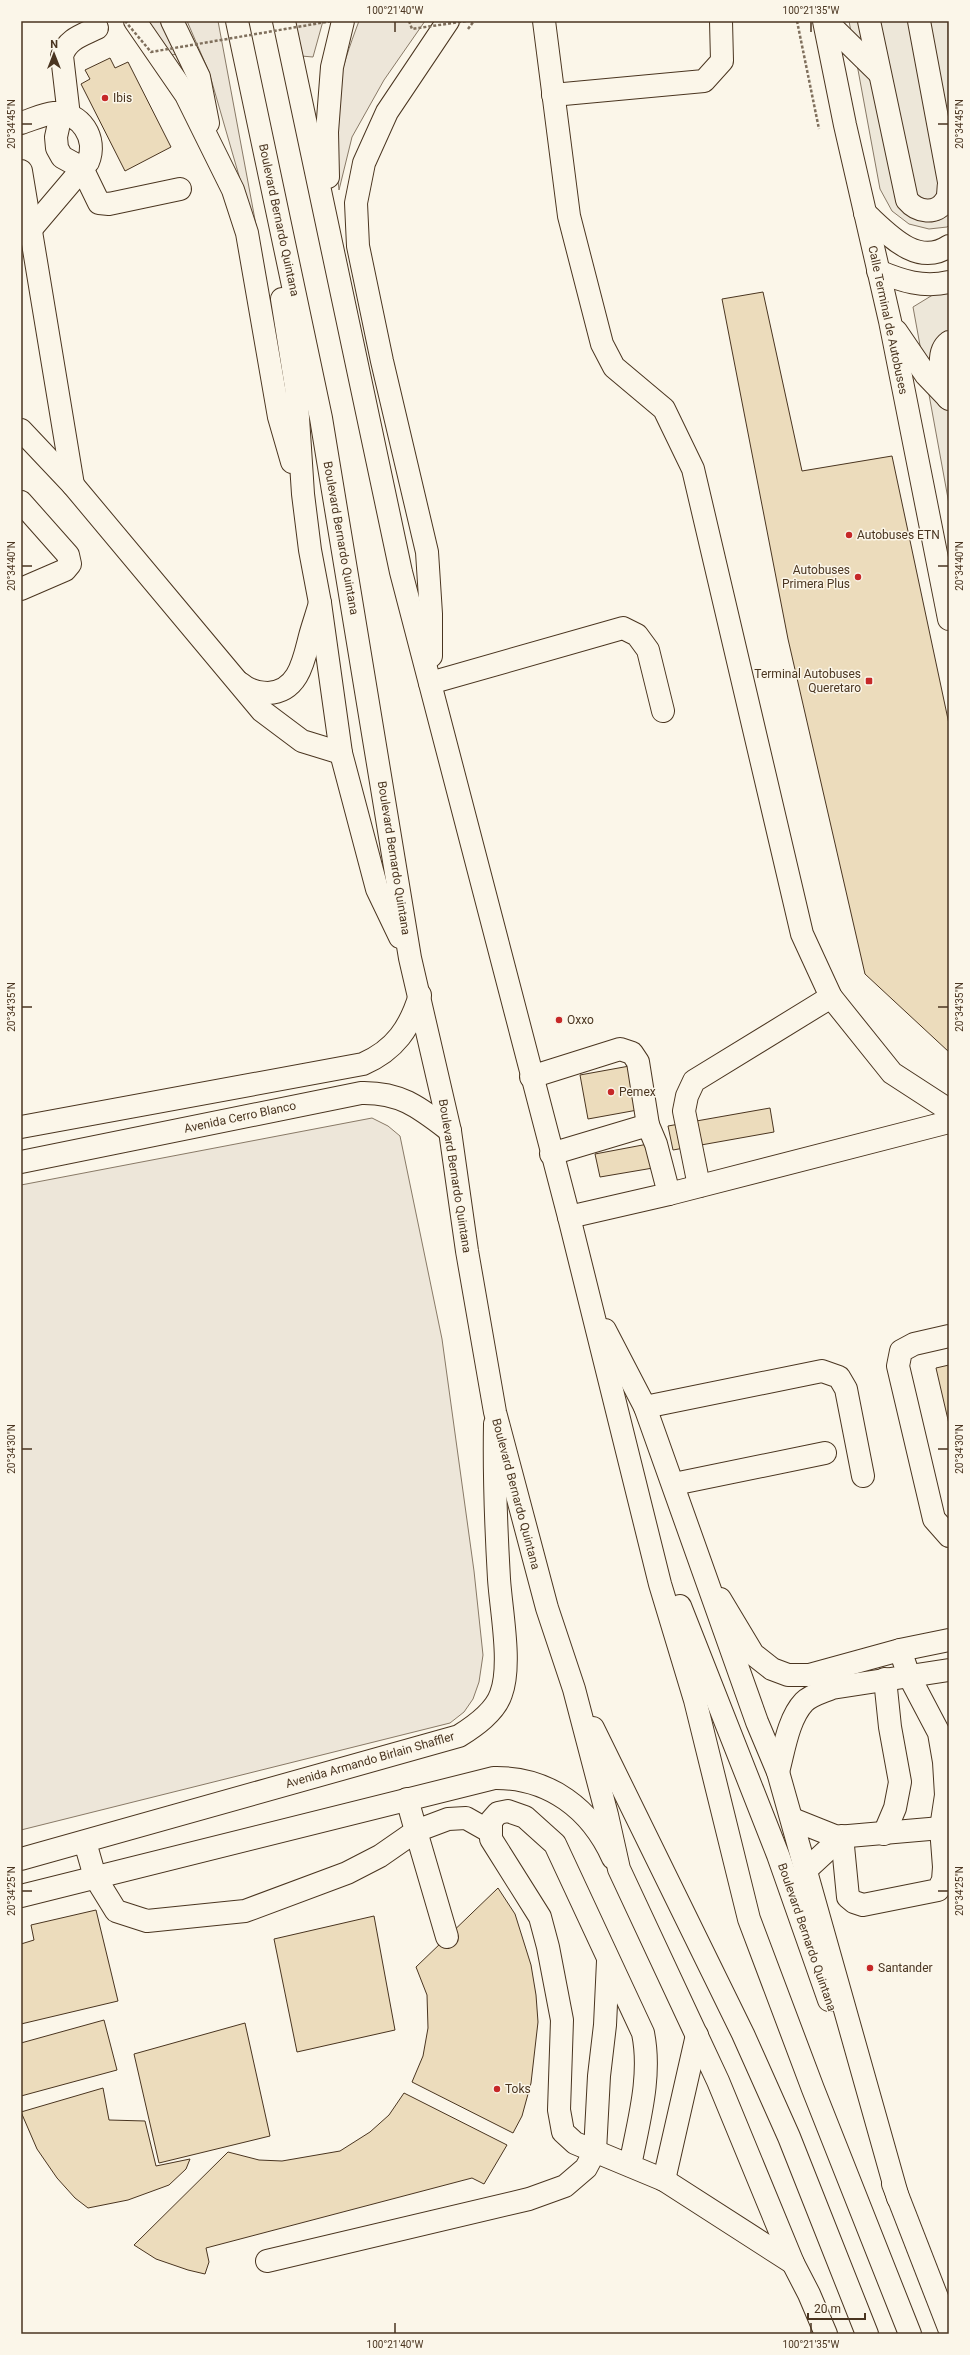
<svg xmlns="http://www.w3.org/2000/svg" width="970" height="2355" font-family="Roboto,sans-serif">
<rect width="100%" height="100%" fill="#fbf6e9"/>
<g fill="#ede6d9" stroke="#887966">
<polygon points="146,21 160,21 180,54 170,55"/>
<polygon points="187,21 218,21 261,252 209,72"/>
<polygon points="295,21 323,21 313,57 301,56"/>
<path d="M359,21H425L384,80L352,137L339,190C336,160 332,126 337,95C341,70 350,45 359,21Z"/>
<polygon points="372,1118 388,1126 400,1136 442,1339 474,1571 483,1655 479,1682 473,1699 464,1712 450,1723 21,1830 21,1185"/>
</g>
<g fill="#ede7d9" stroke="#887966">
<polygon points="849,21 948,21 949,225 947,227 929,229 909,224 892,211 880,189"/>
<polygon points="949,285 949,504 913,307"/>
</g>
<g fill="#ecdcbc" stroke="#4a3520">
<polygon points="110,58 115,68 128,62 171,147 125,171 81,84 90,79 85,70"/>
<polygon points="763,292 802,471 892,456 949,724 949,1052 865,974 788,639 722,299"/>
<polygon points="635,1065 643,1109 588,1119 580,1075"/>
<polygon points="770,1108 774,1132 673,1150 668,1126"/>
<polygon points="648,1144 653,1168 600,1177 595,1154"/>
<polygon points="949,1365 949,1424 936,1368"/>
<polygon points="498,1888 515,1914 531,1965 536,1995 538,2022 531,2083 522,2116 513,2133 412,2082 423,2056 428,2028 427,1995 416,1967"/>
<polygon points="96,1910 118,2001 21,2024 21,1944 34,1940 31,1925"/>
<polygon points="374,1916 395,2030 297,2052 274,1939"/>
<polygon points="104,2020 117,2070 21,2096 21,2043"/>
<polygon points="245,2023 270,2136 159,2163 134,2054"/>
<polygon points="103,2088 109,2120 145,2121 156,2166 190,2159 186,2169 169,2185 128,2200 88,2208 75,2198 57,2178 37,2149 21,2112"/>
<polygon points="404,2093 507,2145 484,2184 472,2178 206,2248 209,2262 205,2274 188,2270 156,2259 134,2245 228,2152 259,2160 282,2161 340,2151 370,2132 389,2115"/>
</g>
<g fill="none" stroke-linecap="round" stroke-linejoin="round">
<defs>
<g id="minor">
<polyline points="544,21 569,216 602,344 614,367 664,409 693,469 802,934 831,997 892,1073 949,1110"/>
<polyline points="824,21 845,125 890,321 949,619"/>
<polyline points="826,21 878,72"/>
<path d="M869,21L907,200C917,212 936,216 946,200C949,196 948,189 949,184"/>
<polyline points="919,21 949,182"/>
<polyline points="553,95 704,81 722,61 721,21"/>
<polyline points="61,114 56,137 57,148 62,157 82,168 99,203 109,204 180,189"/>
<path d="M69,116L62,56C67,39 83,35 97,28"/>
<path d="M21,123C31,120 43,114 54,113C81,111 98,139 88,162L32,228"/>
<polyline points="21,171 73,485"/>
<path d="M865,213C887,233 917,268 949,246"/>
<path d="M878,271C902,281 923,288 949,282"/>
<polyline points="896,331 926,375 949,399"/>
<path d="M948,398C945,382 933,354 949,342"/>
<polyline points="21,430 73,485 262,711 302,741 341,753"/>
<polyline points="21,502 68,555 70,564 65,570 21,589"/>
<path d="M240,683C248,690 257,693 268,693C299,692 304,659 310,636C313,625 317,614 320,603"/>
<polyline points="430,683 623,628 637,635 648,650 663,711"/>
<polyline points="531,1077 620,1049 632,1053 638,1062 648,1125"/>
<polyline points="551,1154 648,1125 656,1144 669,1194 569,1217"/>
<polyline points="699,1186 684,1111 687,1096 694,1081 831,997"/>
<polyline points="669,1194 949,1122"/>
<polyline points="949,1336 914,1344 901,1351 898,1366 934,1519 949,1536"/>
<polyline points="645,1407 822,1371 839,1377 846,1389 863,1476"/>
<polyline points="674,1484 825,1453"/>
<polyline points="720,1599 753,1654 772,1669 788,1675 809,1675 900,1650 949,1640"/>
<path d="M778,1772C784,1750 788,1719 804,1702C811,1695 823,1692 832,1688L949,1670"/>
<polyline points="792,1819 837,1837 941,1828"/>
<polyline points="884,1834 895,1808 900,1782 890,1727 885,1679"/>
<polyline points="842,1836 848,1897 854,1902 863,1905 938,1890 943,1880 944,1867 941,1828 946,1795 944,1762 939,1733 909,1676 900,1650"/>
<polyline points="85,1842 95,1877 116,1911 147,1921 245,1911 347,1873 380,1856 416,1831 407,1799"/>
<path d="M21,1859L459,1736C475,1726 495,1712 501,1694C512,1665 501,1610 499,1579C496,1527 494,1475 495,1424"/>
<polyline points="807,1869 833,1845 837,1837"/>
<path d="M21,1896L494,1778C549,1777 591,1809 613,1858"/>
<polyline points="447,1937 416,1831 448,1819 466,1818 489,1831"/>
<path d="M630,2166C638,2123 652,2077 643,2033L555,1844L525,1817L508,1811L498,1813L491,1821V1839L540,1917L548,1947L562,2020L559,2110L563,2132L575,2143L664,2180L793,2263"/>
<polyline points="664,2180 697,2035"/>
<polyline points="267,2261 529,2199 565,2186 586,2168 595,2151 599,2076 605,2025 608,1961"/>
</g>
<g id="major">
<path d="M21,1127L363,1064C395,1050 410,1028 420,995"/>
<path d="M21,1162L361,1093C401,1092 420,1108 450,1131"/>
</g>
<g id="highway">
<polyline points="135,21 186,95 233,190 247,233 279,417 292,462"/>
<polyline points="172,21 199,77 208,123"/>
<polyline points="237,21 321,418 410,958 450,1131 467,1251 495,1412 547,1608 574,1689 607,1815 619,1869 718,2081 793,2263 809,2294 826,2334"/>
<polyline points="284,21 401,572 569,1217 660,1584 695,1700 749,1919 813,2089 910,2334"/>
<polyline points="328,177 327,132 332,67 343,21"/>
<polyline points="282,299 296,387 303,494 310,550 320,603 341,753 377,889 400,937"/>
<polyline points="431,656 431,614 427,552 382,361 358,246 356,203 364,163 387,112 448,21"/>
<polyline points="605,1330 645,1407 757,1722 778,1772 898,2198"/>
<polyline points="680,1606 778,1855 829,2000"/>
<polyline points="593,1728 743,2034 789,2137 867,2334"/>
<polyline points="893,2184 949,2328"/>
</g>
</defs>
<use href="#minor" stroke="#4a3520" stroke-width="24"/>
<use href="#major" stroke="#4a3520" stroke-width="24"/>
<use href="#highway" stroke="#4a3520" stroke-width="24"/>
<g stroke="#7f6f5c" stroke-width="2.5" stroke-dasharray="3 2" stroke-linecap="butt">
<polyline points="797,21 819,129"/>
<polyline points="468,29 474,21"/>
</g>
<use href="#minor" stroke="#fbf6e9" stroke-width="22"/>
<use href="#major" stroke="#fbf6e9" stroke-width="22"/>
<use href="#highway" stroke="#fbf6e9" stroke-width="22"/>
<g stroke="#7f6f5c" stroke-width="2.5" stroke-dasharray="3 2" stroke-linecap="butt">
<polyline points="125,21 151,52 332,21"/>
<polyline points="409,21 412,29 466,21"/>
</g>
</g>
<path fill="none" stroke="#4a3520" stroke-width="1.5" d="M395,22V32M811,22V32M22,124H32M938,124H948M22,566H32M938,566H948M22,1007H32M938,1007H948M22,1449H32M938,1449H948M22,1891H32M938,1891H948M395,2323V2333M811,2323V2333"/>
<g fill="#c62828" stroke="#fbf6e9" stroke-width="1.5">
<circle cx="105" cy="98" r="4"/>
<circle cx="849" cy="535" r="4"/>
<circle cx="858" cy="577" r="4"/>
<rect x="865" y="677" width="8" height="8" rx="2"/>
<circle cx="559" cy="1020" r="4"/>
<circle cx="611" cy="1092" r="4"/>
<circle cx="870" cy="1968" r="4"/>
<circle cx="497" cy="2089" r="4"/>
</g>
<g text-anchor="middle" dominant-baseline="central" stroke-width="3" stroke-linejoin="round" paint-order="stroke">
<g font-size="12" fill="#4a3520" stroke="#fbf6e9" text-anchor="start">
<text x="113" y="98">Ibis</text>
<text x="857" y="535">Autobuses ETN</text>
<text x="850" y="570" text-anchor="end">Autobuses<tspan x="850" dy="14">Primera Plus</tspan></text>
<text x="861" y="674" text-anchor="end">Terminal Autobuses<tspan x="861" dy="14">Queretaro</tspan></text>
<text x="567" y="1020">Oxxo</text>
<text x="619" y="1092">Pemex</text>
<text x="878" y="1968">Santander</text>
<text x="505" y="2089">Toks</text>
</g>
<g font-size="12" fill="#4a3520" stroke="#fbf6e9">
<text transform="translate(279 220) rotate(78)">Boulevard Bernardo Quintana</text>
<text transform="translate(888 320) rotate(78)">Calle Terminal de Autobuses</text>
<text transform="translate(341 538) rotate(80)">Boulevard Bernardo Quintana</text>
<text transform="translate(394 858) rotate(81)">Boulevard Bernardo Quintana</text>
<text transform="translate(240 1117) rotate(-12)">Avenida Cerro Blanco</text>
<text transform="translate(455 1176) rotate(81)">Boulevard Bernardo Quintana</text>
<text transform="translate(516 1494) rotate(75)">Boulevard Bernardo Quintana</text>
<text transform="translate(370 1760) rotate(-16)">Avenida Armando Birlain Shaffler</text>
<text transform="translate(807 1937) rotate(71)">Boulevard Bernardo Quintana</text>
</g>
</g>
<rect width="970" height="2355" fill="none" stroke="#fbf6e9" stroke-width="44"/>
<g transform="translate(54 54)" stroke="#fbf6e9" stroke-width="3" paint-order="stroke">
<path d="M0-3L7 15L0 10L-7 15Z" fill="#4a3520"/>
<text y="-6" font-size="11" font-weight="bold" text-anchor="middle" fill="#4a3520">N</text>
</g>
<path d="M808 2313v6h57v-6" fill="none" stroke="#4a3520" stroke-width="2"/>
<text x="814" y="2313" font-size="12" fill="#4a3520" stroke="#fbf6e9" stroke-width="3" paint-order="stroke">20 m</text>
<rect x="22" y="22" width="926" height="2311" fill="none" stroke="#4a3520" stroke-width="1.5"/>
<g font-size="10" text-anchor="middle" fill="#4a3520">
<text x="395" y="14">100°21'40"W</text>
<text x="811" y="14">100°21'35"W</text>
<text transform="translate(11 124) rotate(-90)" y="4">20°34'45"N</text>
<text transform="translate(959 124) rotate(-90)" y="4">20°34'45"N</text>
<text transform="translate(11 566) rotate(-90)" y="4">20°34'40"N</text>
<text transform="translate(959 566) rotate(-90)" y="4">20°34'40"N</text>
<text transform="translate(11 1007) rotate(-90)" y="4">20°34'35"N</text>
<text transform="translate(959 1007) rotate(-90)" y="4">20°34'35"N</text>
<text transform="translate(11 1449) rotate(-90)" y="4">20°34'30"N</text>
<text transform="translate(959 1449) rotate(-90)" y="4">20°34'30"N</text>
<text transform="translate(11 1891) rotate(-90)" y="4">20°34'25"N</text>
<text transform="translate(959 1891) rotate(-90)" y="4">20°34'25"N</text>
<text x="395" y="2348">100°21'40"W</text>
<text x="811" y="2348">100°21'35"W</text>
</g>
</svg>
